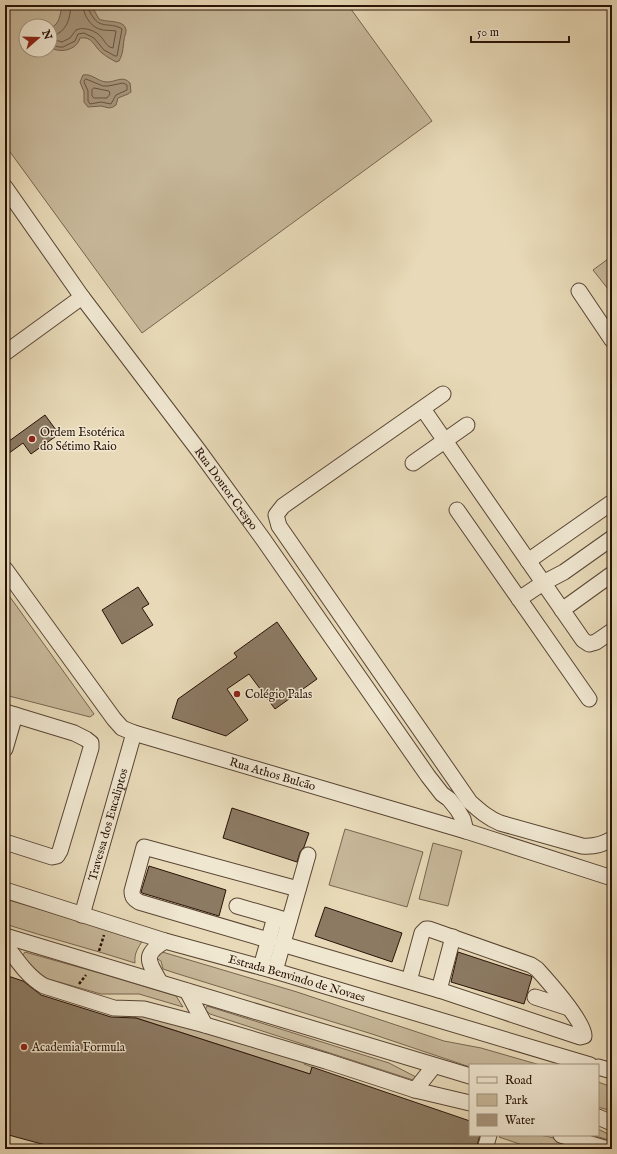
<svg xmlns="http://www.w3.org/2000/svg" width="617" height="1154" font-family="'IM FELL English',serif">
<rect width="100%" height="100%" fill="#e8dab8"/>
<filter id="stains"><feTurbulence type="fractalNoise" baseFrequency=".005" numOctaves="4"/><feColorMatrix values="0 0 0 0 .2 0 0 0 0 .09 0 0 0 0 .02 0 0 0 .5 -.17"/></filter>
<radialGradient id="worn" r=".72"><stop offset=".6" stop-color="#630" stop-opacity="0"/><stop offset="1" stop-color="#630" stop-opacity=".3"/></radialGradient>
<g fill="#c7b89a" stroke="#786550" fill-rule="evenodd">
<path d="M5,5H348L432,121L142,333L5,145ZM26,26H50V50H26Z"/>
<polygon points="612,256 612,294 593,270"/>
<polygon points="5,590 94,714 90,717 5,695"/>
<polygon points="345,829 423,852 407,907 329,885"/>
<polygon points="433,843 462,851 448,906 419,899"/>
<path d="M5,899L143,940C138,948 134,953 135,963C92,949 48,938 5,924Z"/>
<polygon points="159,951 297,992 444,1041 481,1048 540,1065 470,1065 470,1067 372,1034 175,973 163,969 161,961 154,957"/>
<polygon points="25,952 103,974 176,996 183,1007 139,994 101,994 45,978 36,971 22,956"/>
<polygon points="207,1006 389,1063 416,1077 419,1082 210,1014 205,1010"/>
<polygon points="135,1010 305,1060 304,1064 312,1067 310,1074 115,1011"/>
<polygon points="598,1082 612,1087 612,1111 598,1107"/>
<polygon points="598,1129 612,1136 612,1141 592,1135 598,1135"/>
<path d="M501,1135C522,1135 544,1132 564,1142L565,1149H553L541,1144L538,1149H534L499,1137Z"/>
</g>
<g fill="#a7967c" stroke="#74614d">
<path d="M63,5H91L99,19C107,23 126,19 126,31C126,34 124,37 124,40C123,48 123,54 119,61L116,62C111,59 107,57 102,53C94,47 93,36 80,38C77,50 60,54 50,47V28C61,24 59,14 63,5Z"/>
<path d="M83,75C92,73 98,82 107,82C116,82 123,75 130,83L131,92L128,94L118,98L116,105L113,107L109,108L101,106L88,107L84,102V92L80,82Z"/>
</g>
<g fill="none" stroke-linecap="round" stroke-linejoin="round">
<g stroke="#685442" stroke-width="1">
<path d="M71,5C70,19 67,31 53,36L52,39L62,42L70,38L76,30C84,26 97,31 102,38C106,43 107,47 113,48L116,31C111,30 105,31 99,29C90,26 83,14 83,5"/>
<path d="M50,45L59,47H63L75,41L78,34L84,33L94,38L104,50L115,56H117L122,29C112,22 100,29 93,17C90,13 88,9 88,5"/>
<polygon points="86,79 103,86 108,86 123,83 127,85 127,90 116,95 111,104 101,102 90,104 88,101 88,91 84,82"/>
<polygon points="94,88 109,91 110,94 107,98 94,98 92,96 92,90"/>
</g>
</g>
<g fill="#8c7a63" stroke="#281207">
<polygon points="45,415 59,434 31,454 23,443 5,456 5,444"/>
<polygon points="138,587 149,604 142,608 153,625 122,644 102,610"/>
<polygon points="277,622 317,679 275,709 249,674 227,689 248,720 226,736 172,718 178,699 237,657 234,653"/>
<polygon points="232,808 309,833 304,847 300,852 297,862 223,838"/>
<polygon points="149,866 226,890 219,916 142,893 141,892"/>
<polygon points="325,907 402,933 392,962 315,936"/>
<polygon points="458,952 531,976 532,977 524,1004 451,982"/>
<polygon points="5,975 23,981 41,995 111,1017 136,1018 310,1074 312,1067 470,1121 470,1135 480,1135 476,1149 60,1149 5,1134"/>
</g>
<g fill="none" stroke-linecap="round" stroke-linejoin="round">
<defs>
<g id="minor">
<path id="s1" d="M5,187L82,297L199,451L263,539L428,776L442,794L449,799L457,809L463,819L466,831"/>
<polyline points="579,291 612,340"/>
<polyline points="5,353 82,297"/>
<path d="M443,394L283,506L276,515L279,526L470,802C480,811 488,818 500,823L582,846C593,847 602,845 612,839"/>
<polyline points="423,409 583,640 589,644 596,642 612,631"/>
<polyline points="413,463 467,425"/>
<polyline points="457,510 589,699"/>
<polyline points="528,561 611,503"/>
<path id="s2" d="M5,569L114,719L122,728L134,733L466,831L612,878"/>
<polyline points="519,599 543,583 564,572 612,538"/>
<polyline points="562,610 612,574"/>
<polyline points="5,712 74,733 86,739 91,743 91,748 60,851 57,856 52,857 5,842"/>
<polyline points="5,749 15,715"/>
<path id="s3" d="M5,890L165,941L275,971L590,1065"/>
<polyline points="237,906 289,921"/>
<path id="s4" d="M82,915L134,733"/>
<polyline points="5,936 470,1076"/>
<path d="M268,940L139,902C134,899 132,897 132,891L144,847L298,889"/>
<path d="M5,944C17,960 27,976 44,986L114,1008L144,1009L205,1025L326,1061L415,1090L470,1103"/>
<path d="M282,944L439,990L580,1037L584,1036C585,1023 547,980 537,969L531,965L429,929H426L422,933L409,981"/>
<polyline points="261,967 275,917"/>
<polyline points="275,971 308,855"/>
<path d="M160,982C148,961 142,955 165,941"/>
<polyline points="439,990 453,937"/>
<polyline points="187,991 205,1025"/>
<polyline points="535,997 569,1008"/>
<polyline points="598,1067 612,1071"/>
<polyline points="415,1090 434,1066"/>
<polyline points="598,1117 612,1123"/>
<polyline points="561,1135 604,1148 612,1148"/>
<polyline points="485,1149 489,1135"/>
</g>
</defs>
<use href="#minor" stroke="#584433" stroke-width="17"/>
<g stroke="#281207" stroke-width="2.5" stroke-dasharray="3 2" stroke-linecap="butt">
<polyline points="99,951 104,935"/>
<polyline points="79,984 86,975"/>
</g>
<use href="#minor" stroke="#f0e7d1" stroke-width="15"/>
</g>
<g fill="#8f2418" stroke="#f0e7d1" stroke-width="1.5">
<circle cx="32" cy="439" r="4"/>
<circle cx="237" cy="694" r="4"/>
<circle cx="24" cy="1047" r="4"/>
</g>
<g text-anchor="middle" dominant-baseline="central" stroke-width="3" stroke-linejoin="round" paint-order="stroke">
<g font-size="12" fill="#281207" stroke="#f0e7d1" text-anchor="start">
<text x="40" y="432">Ordem Esotérica<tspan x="40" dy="14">do Sétimo Raio</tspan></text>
<text x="245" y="694">Colégio Palas</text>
<text x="32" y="1047">Academia Formula</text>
</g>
<g font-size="12" fill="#281207" stroke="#f0e7d1">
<text stroke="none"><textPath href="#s1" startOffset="374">Rua Doutor Crespo</textPath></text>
<text stroke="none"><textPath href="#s2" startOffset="355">Rua Athos Bulcão</textPath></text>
<text stroke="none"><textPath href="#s4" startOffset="94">Travessa dos Eucaliptos</textPath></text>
<text stroke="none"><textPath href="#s3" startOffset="305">Estrada Benvindo de Novaes</textPath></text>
</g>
</g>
<rect width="617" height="1154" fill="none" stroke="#e8dab8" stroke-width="20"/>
<rect x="6" y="6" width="605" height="1142" fill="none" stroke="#281207" stroke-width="2"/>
<rect x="10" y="10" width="597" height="1134" fill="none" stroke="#281207"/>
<rect x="469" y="1064" width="130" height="72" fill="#f0e7d1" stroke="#a09280"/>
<rect x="477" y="1077" width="20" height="6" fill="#f0e7d1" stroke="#a09280"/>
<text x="505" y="1084" font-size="12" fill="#281207">Road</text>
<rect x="477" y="1094" width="20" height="12" fill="#c7b89a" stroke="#a09280"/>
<text x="505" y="1104" font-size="12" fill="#281207">Park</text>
<rect x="477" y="1114" width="20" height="12" fill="#a7967c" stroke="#a09280"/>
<text x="505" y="1124" font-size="12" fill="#281207">Water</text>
<g transform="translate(38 38) rotate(70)"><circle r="19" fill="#f0e7d1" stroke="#a09280"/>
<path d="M0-3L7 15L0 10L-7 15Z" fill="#8f2418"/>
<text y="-6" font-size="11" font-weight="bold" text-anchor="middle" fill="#281207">N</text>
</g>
<path d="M471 36v6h98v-6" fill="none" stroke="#281207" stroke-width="2"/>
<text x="477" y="36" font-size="12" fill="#281207" stroke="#f0e7d1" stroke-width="3" paint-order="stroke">50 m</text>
<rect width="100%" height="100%" filter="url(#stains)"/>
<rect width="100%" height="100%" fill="url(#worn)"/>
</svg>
